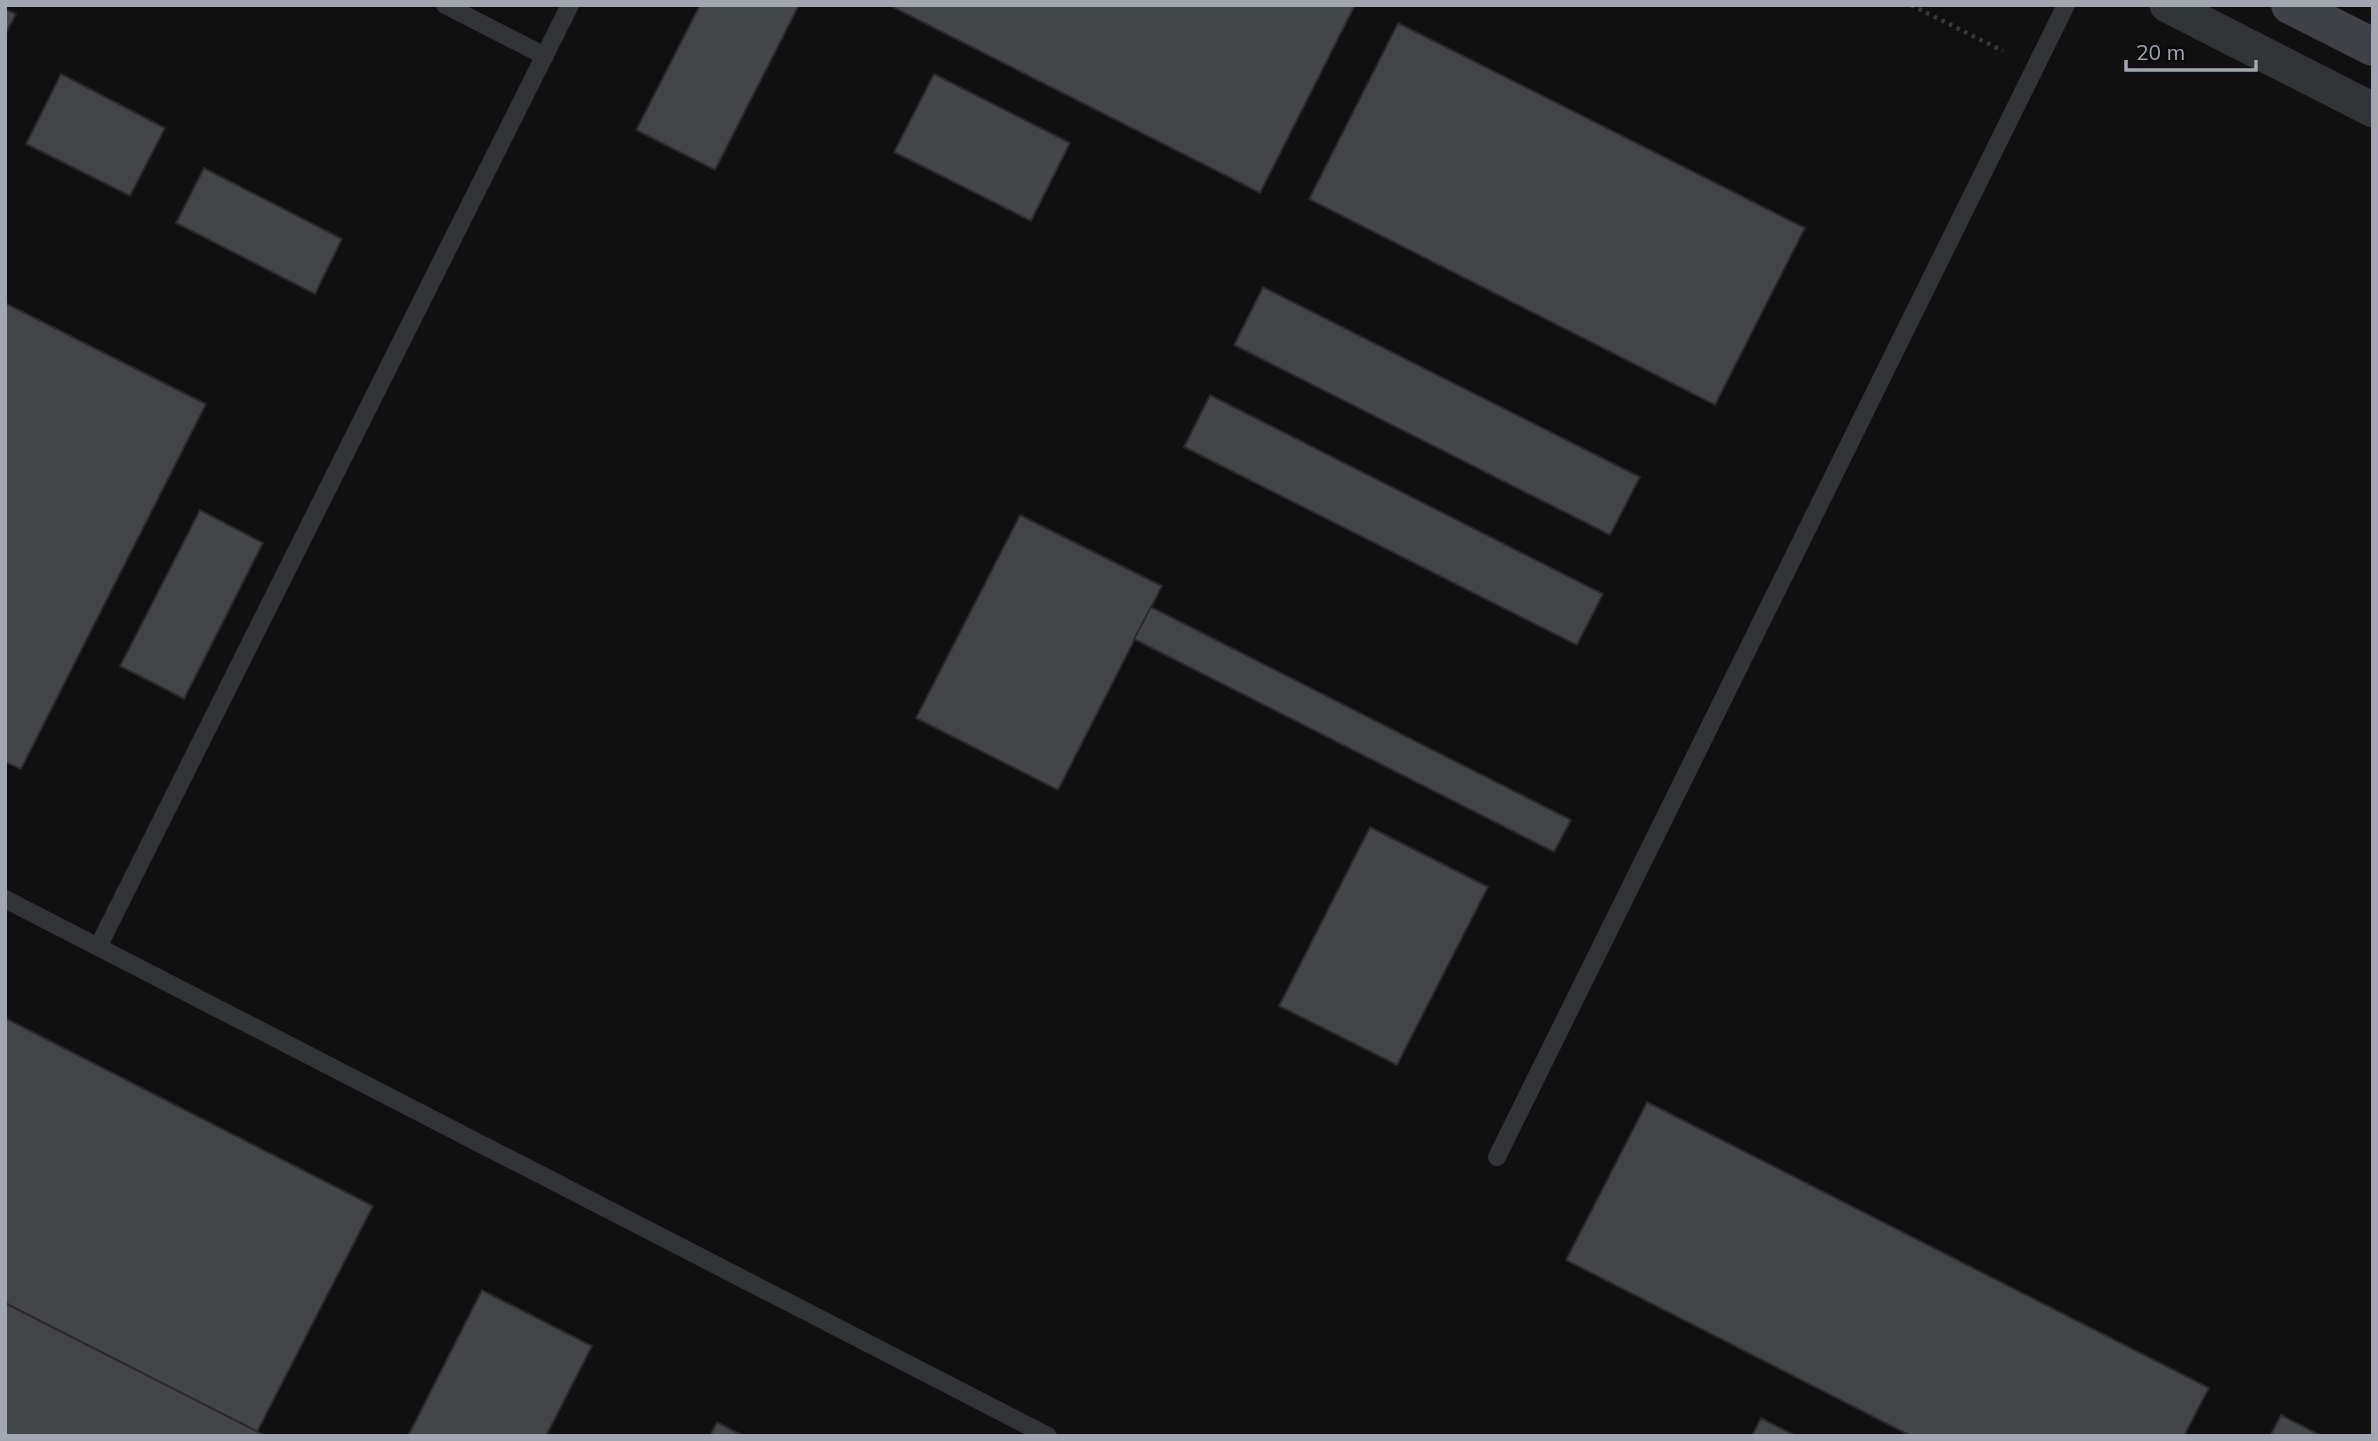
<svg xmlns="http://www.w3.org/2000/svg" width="2378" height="1441" font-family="Mulish,sans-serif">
<rect width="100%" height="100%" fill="#101011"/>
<g fill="#444549" stroke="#2a2a2d" stroke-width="2">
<polygon points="700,5 799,5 715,170 636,130"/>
<polygon points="889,5 1355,5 1260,193"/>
<polygon points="5,9 16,14 5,35"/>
<polygon points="1398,23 1805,228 1715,405 1309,199"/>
<polygon points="61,74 165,128 130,196 26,144"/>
<polygon points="934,74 1070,143 1031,221 894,152"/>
<polygon points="204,168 342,239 315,294 176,223"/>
<polygon points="1263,287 1640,477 1610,535 1234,345"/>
<polygon points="5,303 206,404 21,769 5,762"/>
<polygon points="1210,395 1603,594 1577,645 1184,447"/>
<polygon points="200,510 263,543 184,699 120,666"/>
<polygon points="1020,515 1162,586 1058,790 916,718"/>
<polygon points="1151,607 1571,820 1554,852 1134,639"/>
<polygon points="1370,827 1488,887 1397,1065 1279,1006"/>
<polygon points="5,1018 373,1206 257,1432 5,1303"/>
<polygon points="1647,1102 2209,1388 2184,1436 1911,1436 1566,1260"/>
<polygon points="482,1290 592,1346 546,1436 408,1436"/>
<polygon points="5,1303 264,1435 263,1436 5,1436"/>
<polygon points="2281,1415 2322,1436 2270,1436"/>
<polygon points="1761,1418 1796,1436 1752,1436"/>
<polygon points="717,1422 743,1436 710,1436"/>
</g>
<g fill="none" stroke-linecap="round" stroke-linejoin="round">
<polyline stroke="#38393d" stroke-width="4.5" stroke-dasharray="3.5 5" stroke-linecap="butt" points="1911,5 2003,51"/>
<g stroke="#333438" stroke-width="18">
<polyline points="445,5 545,56"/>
<polyline points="5,899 1048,1436"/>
<polyline points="98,947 570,5"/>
<polyline points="1497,1157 2066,5"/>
</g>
<polyline stroke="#333438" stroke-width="35" points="2167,5 2373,110"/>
<polyline stroke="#404146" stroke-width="38" points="2290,5 2373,47"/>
</g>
<rect width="2378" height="1441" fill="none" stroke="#a2a6b1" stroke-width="14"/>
<path d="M2126 60v10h130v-10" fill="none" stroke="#a2a6b1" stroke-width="3.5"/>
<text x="2136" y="60" font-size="21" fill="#a2a6b1" stroke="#0b0b0c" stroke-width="5" paint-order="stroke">20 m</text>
</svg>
